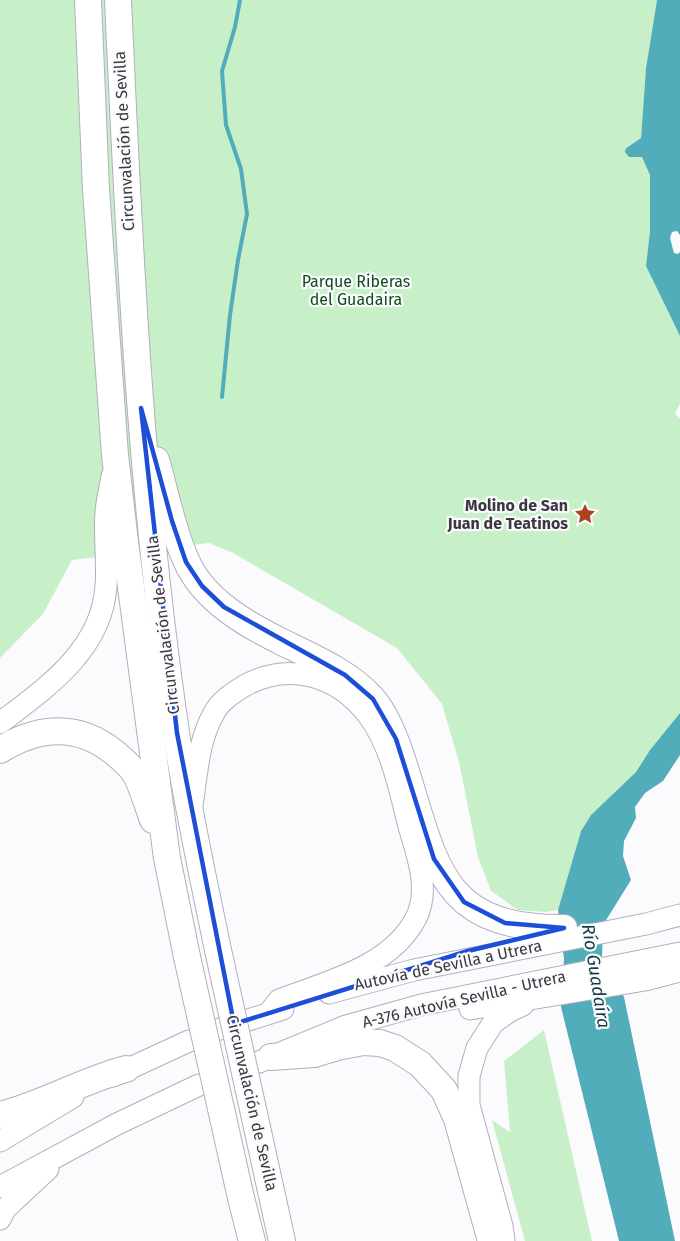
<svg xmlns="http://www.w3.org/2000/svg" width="680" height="1241" font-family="'Fira Sans',sans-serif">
<rect width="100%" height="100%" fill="#fbfbfe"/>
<g fill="#c7f0c9">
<polygon points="0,0 657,0 646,68 641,138 626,147 629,157 643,157 650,175 650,231 646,266 680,336 680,404 675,413 680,419 680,713 650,750 636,772 591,815 581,831 558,910 545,912 518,910 491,891 478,857 459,762 442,704 397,648 233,553 209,543 72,560 43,614 0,658"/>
<polygon points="544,1030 592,1241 525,1241 492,1120 510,1132 504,1061"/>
</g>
<g fill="#52adba">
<polygon points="657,0 680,0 680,242 680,235 677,231 672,232 670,238 674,253 678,254 680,252 680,336 646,266 650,231 650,175 642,157 629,157 625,152 626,148 641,138 646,68"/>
<polygon points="680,713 680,755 663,781 645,793 635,807 636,818 624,841 623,856 631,880 603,925 602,958 624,997 675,1241 619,1241 561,1007 564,959 558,910 581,831 591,815 636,772 650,750"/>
</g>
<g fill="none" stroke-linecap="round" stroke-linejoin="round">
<polyline stroke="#52adba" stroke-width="4" points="222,397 230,315 238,260 247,214 241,169 226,125 222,71 235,27 240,0"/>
<defs>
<g id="primary">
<path d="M0,723C46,688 102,650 106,586C108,562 104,537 106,512C107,500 110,488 112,476"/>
<path d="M192,805C197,774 198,741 214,713C220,701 233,693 244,686C289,661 337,675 368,715C392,747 400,792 410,830C418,857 430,891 416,918C391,967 326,982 279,1000L269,1013"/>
<polyline points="329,993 414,970 646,924 680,915"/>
<polyline points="470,1009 645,980 680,971"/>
<polyline points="220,1029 283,1009"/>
<polyline points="259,1062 346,1026 421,1005 680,953"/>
<polyline points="113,1076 189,1041"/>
<polyline points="0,1141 73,1097"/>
<polyline points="0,1187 117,1124 199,1085"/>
<polyline points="0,1219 5,1209 48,1169"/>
<polyline points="504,1241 502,1226 469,1105 469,1076 477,1048 493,1023 510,1011 523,1005"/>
</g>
<g id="highway">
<polyline points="88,0 96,189 115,455 125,542 167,858 187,957"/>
<path d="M118,0C129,245 140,490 176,732C187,805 203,877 218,950"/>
<path d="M156,460C166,494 172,529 186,560C203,600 247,625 284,643C315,658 349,673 372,698C388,716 398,745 405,768C436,866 441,929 564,928"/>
<path d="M0,750C39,726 78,723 115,753C123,760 132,767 137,777C143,790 148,806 153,820"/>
<polyline points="271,1057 314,1054 337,1047 363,1042 380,1043 395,1048 420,1064 444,1090 457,1119 491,1241"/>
<path d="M0,1115C44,1104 83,1080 126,1069"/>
<polyline points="271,1191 282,1241"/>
<polyline points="241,1198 252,1241"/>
</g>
</defs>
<use href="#primary" stroke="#b1afbe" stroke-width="23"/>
<use href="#highway" stroke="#b1afbe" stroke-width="28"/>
<use href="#primary" stroke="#fff" stroke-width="21"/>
<use href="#highway" stroke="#fff" stroke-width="26"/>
<defs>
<g id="highway-bridge">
<polyline points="218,950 271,1191"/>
<polyline points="187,957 241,1198"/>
</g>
</defs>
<use href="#highway-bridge" stroke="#b1afbe" stroke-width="28" stroke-linecap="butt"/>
<use href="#highway-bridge" stroke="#fff" stroke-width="26"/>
</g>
<path fill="none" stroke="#1d4ed8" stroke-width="4.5" stroke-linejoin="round" d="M141,408L172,521L186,562L202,586L224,607L345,675L373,699L396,739L434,859L464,902L505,923L564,928L468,951L234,1024L177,733Z"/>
<defs>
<symbol id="sight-bare" viewBox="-9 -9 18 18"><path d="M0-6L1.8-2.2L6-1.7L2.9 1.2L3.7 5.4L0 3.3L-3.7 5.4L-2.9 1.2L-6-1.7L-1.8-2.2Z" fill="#aa431e" stroke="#fbfbfe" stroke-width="2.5" paint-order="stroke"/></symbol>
</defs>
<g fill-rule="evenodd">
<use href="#sight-bare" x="570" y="499" width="30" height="30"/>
</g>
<g text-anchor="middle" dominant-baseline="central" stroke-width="4.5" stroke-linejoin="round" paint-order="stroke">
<g font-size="16" fill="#3a393f" stroke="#fbfbfe">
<text transform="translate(124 141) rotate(-93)">Circunvalación de Sevilla</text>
<text transform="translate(163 625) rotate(-97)">Circunvalación de Sevilla</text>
<text transform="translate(448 965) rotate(-12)">Autovía de Sevilla a Utrera</text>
<text transform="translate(464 999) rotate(-13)">A-376 Autovía Sevilla - Utrera</text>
<text transform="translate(252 1103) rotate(77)">Circunvalación de Sevilla</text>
</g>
<g font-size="16" fill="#114a1c" stroke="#fbfbfe">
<text x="356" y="281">Parque Riberas<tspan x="356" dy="18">del Guadaira</tspan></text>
</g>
<g font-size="16" font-weight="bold" fill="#3a393f" stroke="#fbfbfe" text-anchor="end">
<text x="568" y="505">Molino de San<tspan x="568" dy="18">Juan de Teatinos</tspan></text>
</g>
<g font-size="18" font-style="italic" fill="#0f3b41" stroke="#fbfbfe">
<text transform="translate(596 976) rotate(81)">Río Guadaíra</text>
</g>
</g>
</svg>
